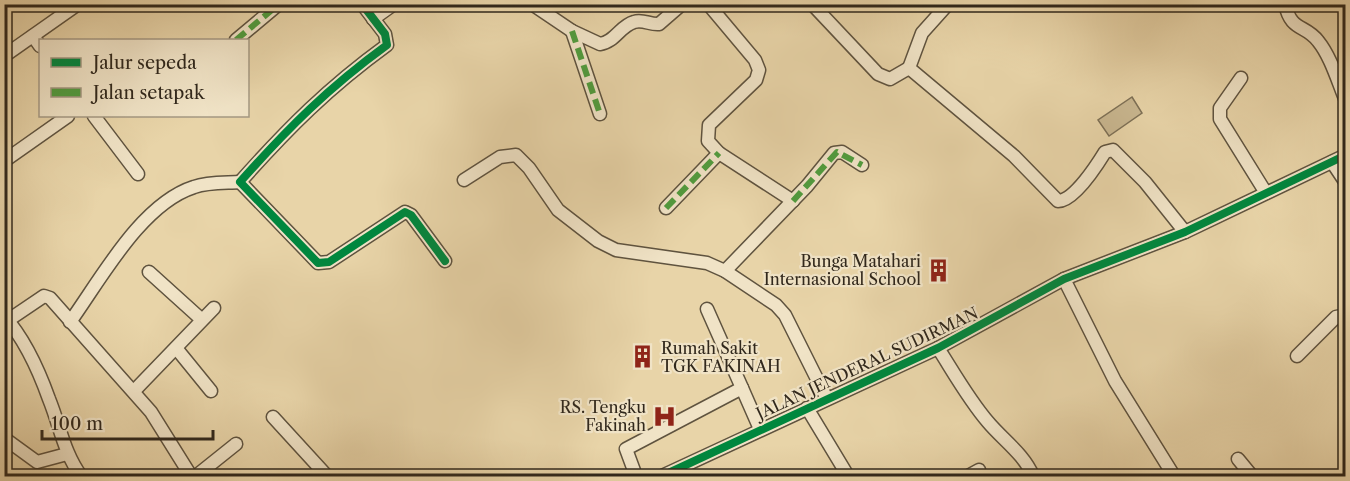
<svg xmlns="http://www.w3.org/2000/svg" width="1350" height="481" font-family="'Libre Caslon Text',serif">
<rect width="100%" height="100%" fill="#e8d4a8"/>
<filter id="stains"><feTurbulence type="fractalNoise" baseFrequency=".00333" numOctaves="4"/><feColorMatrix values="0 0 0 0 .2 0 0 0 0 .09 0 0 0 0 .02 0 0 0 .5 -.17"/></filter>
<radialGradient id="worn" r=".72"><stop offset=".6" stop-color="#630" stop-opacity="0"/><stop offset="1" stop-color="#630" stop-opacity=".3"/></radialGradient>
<polygon fill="#c9b790" stroke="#7d7056" stroke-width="1.5" points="1132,97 1142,113 1109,136 1098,120"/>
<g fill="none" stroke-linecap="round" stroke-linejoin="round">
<defs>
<g id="minor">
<path d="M362,4L385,34L387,45C328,88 288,128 240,182L318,263L329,262L405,212L411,215L445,261"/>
<path d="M532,4L572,31L600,44C615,42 620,26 634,22C643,19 650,25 659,24L682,4"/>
<polyline points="708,4 755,60 759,70 756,80 709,125 708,141 719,153 793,201"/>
<path d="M812,4L878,74L890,79L909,68L1014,156L1058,201C1074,201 1097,165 1105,152L1113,150L1145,182L1185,232"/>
<path d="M1285,4C1291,32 1305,24 1318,41C1331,57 1338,82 1346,101"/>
<polyline points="373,19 394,4"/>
<polyline points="572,31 600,114"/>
<polyline points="33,36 40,46"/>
<polyline points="236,40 279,4"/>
<polyline points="4,56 78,4"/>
<polyline points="909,68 922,33 948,4"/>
<polyline points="1241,78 1220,108 1220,119 1266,193"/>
<polyline points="94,116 138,174"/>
<polyline points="4,161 68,116"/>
<polyline points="1332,162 1346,183"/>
<polyline points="464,180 500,157 516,155 529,168 558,210 598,241 616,250 707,263 725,271 776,305 785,315 827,399"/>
<polyline points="666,208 719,153"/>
<polyline points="725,271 807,186 834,153 842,152 862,165"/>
<polyline points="149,272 201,319"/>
<polyline points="1064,279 1115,381 1174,476"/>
<polyline points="707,309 742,388"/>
<path d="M4,316C24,338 39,371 49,399C60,426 64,453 81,476"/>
<path d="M70,322C101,279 141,204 194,187C208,182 224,183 240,182"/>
<polyline points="4,323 44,296 50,298 151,412 191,476"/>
<polyline points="176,348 211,391"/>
<path d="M938,348C954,373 969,400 988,422C1003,440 1024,454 1033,476"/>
<polyline points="1297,356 1336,317 1346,315"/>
<polyline points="134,391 214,308"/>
<polyline points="807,408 848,476"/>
<polyline points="273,417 327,476"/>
<polyline points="4,438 37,462 67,454"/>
<polyline points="1238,459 1252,476"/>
<polyline points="196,476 236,444"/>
<polyline points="636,476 626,449 742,388 760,429"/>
<polyline points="662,476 938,348 1064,279 1185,232 1346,155"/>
<polyline points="968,476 979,470"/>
</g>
</defs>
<use href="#minor" stroke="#5f533f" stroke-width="15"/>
<use href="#minor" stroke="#f0e3c6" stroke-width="12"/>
<g stroke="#509c3e" stroke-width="6" stroke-dasharray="12 6" stroke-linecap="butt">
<polyline points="572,31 600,114"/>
<polyline points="236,40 279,4"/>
<polyline points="793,201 837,152 862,165"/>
<polyline points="666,208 719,153"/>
</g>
<defs>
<g id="cycleway">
<path d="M362,4L385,34L387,45C328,88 288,128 240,182L318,263L329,262L405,212L411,215L445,261"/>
<polyline points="662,476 938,348 1064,279 1185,232 1346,155"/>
</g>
</defs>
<use href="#cycleway" stroke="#f0e3c6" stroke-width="11"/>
<use href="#cycleway" stroke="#00873e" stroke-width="8"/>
</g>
<defs>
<symbol id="building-bare" viewBox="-9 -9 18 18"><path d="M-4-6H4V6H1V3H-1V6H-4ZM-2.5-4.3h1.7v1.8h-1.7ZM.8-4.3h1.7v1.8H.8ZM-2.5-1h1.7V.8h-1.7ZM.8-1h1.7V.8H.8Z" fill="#8f2418" stroke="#f0e3c6" stroke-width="2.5" paint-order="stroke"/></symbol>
<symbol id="hospital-bare" viewBox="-9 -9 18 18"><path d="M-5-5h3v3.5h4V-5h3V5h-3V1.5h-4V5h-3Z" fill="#8f2418" stroke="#f0e3c6" stroke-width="2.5" paint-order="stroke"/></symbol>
</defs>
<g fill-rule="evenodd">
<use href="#building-bare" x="922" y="254" width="33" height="33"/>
<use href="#building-bare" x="626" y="340" width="33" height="33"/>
<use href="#hospital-bare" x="648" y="400" width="33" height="33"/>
</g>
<g text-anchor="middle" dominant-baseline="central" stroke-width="4.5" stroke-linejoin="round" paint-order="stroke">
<g font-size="16" fill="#31281c" stroke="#f0e3c6" text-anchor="end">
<text x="921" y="261">Bunga Matahari<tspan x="921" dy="18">Internasional School</tspan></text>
<text x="661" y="348" text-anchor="start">Rumah Sakit<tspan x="661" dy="18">TGK FAKINAH</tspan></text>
<text x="646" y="407">RS. Tengku<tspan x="646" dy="18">Fakinah</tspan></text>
</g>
<g font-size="16" fill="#31281c" stroke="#f0e3c6">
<text transform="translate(867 363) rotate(-25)">JALAN JENDERAL SUDIRMAN</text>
</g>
</g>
<rect width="1350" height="481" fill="none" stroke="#e8d4a8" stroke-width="24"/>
<rect x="6" y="6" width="1338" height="469" fill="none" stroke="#31281c" stroke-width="3"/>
<rect x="12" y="12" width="1326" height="457" fill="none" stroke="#31281c" stroke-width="1.5"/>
<rect x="39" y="39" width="210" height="78" fill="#f0e3c6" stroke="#a49882" stroke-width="1.5"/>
<rect x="51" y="58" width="30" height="9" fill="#00873e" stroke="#a49882" stroke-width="1.5"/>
<text x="93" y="69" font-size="18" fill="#31281c">Jalur sepeda</text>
<rect x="51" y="88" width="30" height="9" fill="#509c3e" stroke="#a49882" stroke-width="1.5"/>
<text x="93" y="99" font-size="18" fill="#31281c">Jalan setapak</text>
<path d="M42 430v9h171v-9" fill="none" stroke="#31281c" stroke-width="3"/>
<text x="51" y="430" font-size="18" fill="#31281c" stroke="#f0e3c6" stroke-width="4.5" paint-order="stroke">100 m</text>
<rect width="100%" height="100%" filter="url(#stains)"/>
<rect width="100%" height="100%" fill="url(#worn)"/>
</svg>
